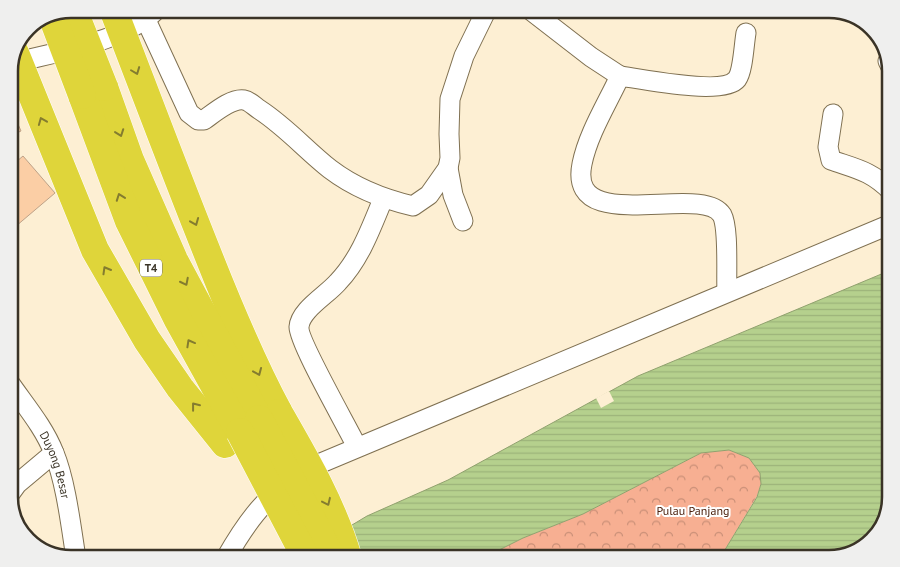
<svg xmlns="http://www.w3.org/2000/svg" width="900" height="567" font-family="'PT Sans',sans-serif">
<defs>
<pattern id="forest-crowns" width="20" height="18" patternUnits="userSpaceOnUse" patternTransform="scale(1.25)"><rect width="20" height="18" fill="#f7af92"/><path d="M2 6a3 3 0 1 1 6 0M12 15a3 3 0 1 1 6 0" fill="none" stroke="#c98f77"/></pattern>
<pattern id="water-rules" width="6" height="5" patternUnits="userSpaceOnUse" patternTransform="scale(1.25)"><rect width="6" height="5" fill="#b5d08d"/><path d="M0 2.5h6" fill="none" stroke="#9cb37a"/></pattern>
</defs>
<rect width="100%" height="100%" fill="#fdefd3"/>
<polygon fill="url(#forest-crowns)" points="729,450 749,458 760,473 761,484 757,496 720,558 483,558 523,538 583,514 701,453"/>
<path fill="url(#water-rules)" stroke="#90a16e" d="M891,270V497C888,507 886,521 881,530C858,567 761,558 720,558L757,497L761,484L760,473L749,458L729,450L701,453L583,514L523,538L483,558H297L367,516L448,480L638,376Z"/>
<polygon fill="#fdefd3" points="609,391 614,401 601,408 596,398"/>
<g fill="#fbcea5" stroke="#bea288">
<polygon points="14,115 21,131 10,136 9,117"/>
<polygon points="23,156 55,193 9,232 9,168"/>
</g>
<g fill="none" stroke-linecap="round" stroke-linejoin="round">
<defs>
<g id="minor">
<polyline points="529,9 591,57 620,76"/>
<path d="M146,20L189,113L198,120H204C214,113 231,98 244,100C250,101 255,107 260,110C286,127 306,150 330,169C355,188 383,199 413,206L429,195L448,168L450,158L449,134L450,99L464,56L487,9"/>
<polyline points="888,61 891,67"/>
<path d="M10,64C54,52 126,42 157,9"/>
<path d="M833,114L828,147L831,160C857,169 871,171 891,191"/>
<polyline points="448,168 453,195 463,221"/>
<path d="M727,291C726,274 729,228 722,215C702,182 567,238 582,164C588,134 607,104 620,76C641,79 724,96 737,79C743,71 744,44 746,33"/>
<path id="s1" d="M9,382C24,404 44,427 54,453C66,482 71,527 76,558"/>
<path d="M357,447C348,428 298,341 299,327C300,310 327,295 338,282C360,259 371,228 383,199"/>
<polyline points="9,495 17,484 54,453"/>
<path d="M226,558C255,507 271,492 321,463L891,224"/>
</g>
<g id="highway">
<path d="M113,9C145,92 176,175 209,257C230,310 252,363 279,413"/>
<polyline points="15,53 95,250 147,340 180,388 225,444"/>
<polyline points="104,87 130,160 174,260 259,419"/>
<polyline points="82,95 129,221 178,320 240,432"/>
</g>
</defs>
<use href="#minor" stroke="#7f7051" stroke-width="21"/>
<use href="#highway" stroke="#fff" stroke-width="29"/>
<use href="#minor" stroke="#fff" stroke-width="19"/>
<use href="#highway" stroke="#dfd53a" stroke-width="28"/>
<defs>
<g id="highway-bridge">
<polyline points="73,9 104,87"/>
<polyline points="52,16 82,95"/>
<path d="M279,413C306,460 333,506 348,558"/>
<polyline points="259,419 332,558"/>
<polyline points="240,432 306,558"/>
</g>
</defs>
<use href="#highway-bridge" stroke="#fff" stroke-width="29" stroke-linecap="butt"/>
<use href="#highway-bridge" stroke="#dfd53a" stroke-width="28"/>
</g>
<defs><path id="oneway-chevron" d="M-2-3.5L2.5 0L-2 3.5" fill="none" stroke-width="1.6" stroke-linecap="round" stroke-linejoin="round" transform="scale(1.25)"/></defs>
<g stroke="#847c2f">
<use href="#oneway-chevron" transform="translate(136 71) rotate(69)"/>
<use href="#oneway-chevron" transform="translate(42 121) rotate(-112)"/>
<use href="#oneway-chevron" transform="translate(120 133) rotate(70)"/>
<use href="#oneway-chevron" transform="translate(120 197) rotate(-110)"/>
<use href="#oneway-chevron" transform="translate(195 222) rotate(68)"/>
<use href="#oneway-chevron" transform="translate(106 270) rotate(-120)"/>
<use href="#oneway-chevron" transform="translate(185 282) rotate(63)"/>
<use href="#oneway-chevron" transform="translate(190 343) rotate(-119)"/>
<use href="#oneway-chevron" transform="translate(258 372) rotate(67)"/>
<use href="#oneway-chevron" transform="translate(195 406) rotate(-128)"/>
<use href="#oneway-chevron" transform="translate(327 502) rotate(65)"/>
</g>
<g text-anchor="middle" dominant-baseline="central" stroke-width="4" stroke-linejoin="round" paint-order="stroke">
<rect fill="#fff" stroke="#757067" stroke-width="1" x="140" y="259.5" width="22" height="17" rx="4"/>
<g font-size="11" font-weight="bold" fill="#3a3326">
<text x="151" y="268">T4</text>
</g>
<g font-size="12" fill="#3a3326" stroke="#fff">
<text stroke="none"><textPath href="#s1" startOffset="96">Duyong Besar</textPath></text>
</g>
<g font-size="12" fill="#471b07" stroke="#fff">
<text x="693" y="510">Pulau Panjang</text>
</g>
</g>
<path d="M0 0H900V567H0ZM71 18H829A53 53 0 0 1 882 71V497A53 53 0 0 1 829 550H71A53 53 0 0 1 18 497V71A53 53 0 0 1 71 18Z" fill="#efefee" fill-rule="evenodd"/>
<path fill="none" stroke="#3a3326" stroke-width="2.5" d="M71 18H829A53 53 0 0 1 882 71V497A53 53 0 0 1 829 550H71A53 53 0 0 1 18 497V71A53 53 0 0 1 71 18Z"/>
</svg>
